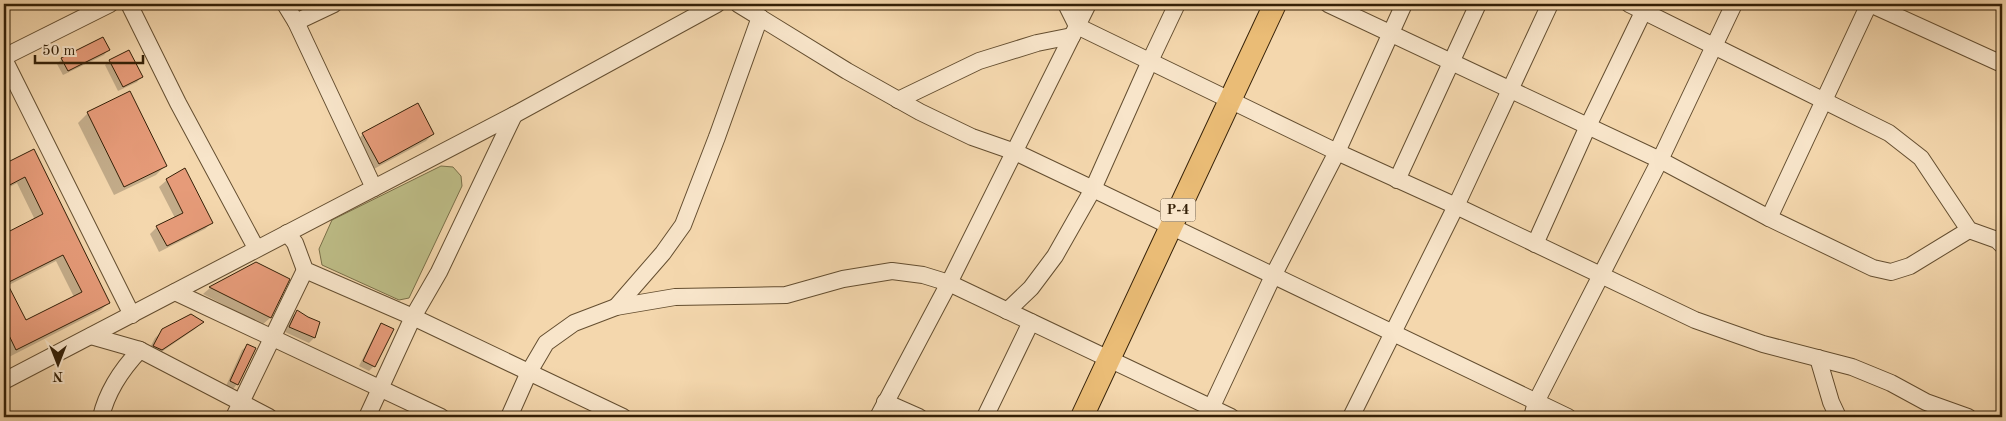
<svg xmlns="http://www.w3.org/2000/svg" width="2006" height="421" font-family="'Old Standard TT',serif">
<rect width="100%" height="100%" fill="#f4d7ad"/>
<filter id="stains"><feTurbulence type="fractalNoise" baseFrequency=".004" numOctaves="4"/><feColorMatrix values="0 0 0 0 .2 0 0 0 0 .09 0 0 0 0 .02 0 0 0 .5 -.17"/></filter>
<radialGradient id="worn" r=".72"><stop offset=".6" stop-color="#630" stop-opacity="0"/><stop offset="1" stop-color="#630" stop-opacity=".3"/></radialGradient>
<polygon fill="#bebe88" stroke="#796f48" points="441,166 453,167 461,176 462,186 409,298 399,300 322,265 319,249 332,220"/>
<g fill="#0003" fill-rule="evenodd">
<polygon points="108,50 104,55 63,75 57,64 62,59"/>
<polygon points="110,61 141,77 137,82 118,91 105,65"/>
<polygon points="129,93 165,166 156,175 114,195 78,123 88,113"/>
<polygon points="363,134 433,134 426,141 372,170 356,142"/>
<path d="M33,151L108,303L101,310L9,357L4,347V236L35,220L17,183L4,190V166ZM56,261L74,297L26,322L7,286Z"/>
<polygon points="167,180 212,222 205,229 159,252 150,234 157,227 175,218 159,187"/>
<polygon points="256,263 288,280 270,318 262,325 203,294 210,288"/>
<polygon points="297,312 319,322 314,338 309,343 285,332 292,316"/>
<polygon points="202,322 195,329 154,357 147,353 155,338 163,330"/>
<polygon points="382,325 374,366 369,371 359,366 377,330"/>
<polygon points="247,346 237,384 233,389 226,386 242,350"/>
</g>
<g fill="#e69b79" stroke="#342007" fill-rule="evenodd">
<polygon points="103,37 110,50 68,71 61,58"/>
<polygon points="129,50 143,77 123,87 109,60"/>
<polygon points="130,91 167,166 124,187 87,112"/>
<polygon points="418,103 434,134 379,164 362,133"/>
<path d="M34,149L110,303L16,350L4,325V234L43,214L25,177L4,188V164ZM63,255L82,292L26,320L7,283Z"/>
<polygon points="185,168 213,223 167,246 156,226 183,213 166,179"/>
<polygon points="256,262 290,279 271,318 209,287"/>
<polygon points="297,310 308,317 320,322 315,338 289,327"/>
<polygon points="191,314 204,322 162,350 153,346 162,329"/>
<polygon points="381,323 394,329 375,367 363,361"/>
<polygon points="247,344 256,348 238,385 230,381"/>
</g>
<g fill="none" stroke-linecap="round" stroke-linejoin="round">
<defs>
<g id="minor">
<polyline points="129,4 178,103 256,248"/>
<polyline points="285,4 296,22 374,188"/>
<polyline points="738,4 847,71 920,112 972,137 1015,152 1093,189 1568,417"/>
<polyline points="1066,4 1077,26 1337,152 1456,206 1695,320 1763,344 1852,367 1891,383 1926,402 1968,417"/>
<polyline points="1328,4 1660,160 1769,218 1873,268 1891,272 1910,266 1969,230"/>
<polyline points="1629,4 1889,133 1921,158 1969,230 1997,240 2002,245"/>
<polyline points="1870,4 2002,64"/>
<polyline points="296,22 334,4"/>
<polyline points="4,57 110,4"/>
<polyline points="4,59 132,315"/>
<polyline points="898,100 979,61 1037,43 1072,36"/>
<polyline points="1397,180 1478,4"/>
<polyline points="1769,218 1869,4"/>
<polyline points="287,233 295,243 305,270 413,317 623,417"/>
<polyline points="1535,244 1588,126 1647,4"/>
<polyline points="175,292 441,417"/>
<polyline points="616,307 663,253 683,225 717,137 760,17"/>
<polyline points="1007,311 1031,288 1055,256 1093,189 1150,61 1177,4"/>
<polyline points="91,336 140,350"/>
<polyline points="1818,358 1831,402 1838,417"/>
<polyline points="4,381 514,115 717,4"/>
<polyline points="885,402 919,417"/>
<path d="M101,417C107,391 122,369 140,350L269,417"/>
<polyline points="234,417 305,270"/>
<polyline points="367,417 413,317 439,272 514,115"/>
<polyline points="509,417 529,372 546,343 574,323 616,307 675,297 786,295 843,279 892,271 923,275 949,283 1231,417"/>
<polyline points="878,417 949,283 1088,4"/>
<polyline points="985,417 1031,322"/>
<polyline points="1207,417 1273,276 1337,152 1404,4"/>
<polyline points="1351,417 1456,206 1550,4"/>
<polyline points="1532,417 1536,402 1660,160 1734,4"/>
</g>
<polyline id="highway" points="1082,417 1275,4"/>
</defs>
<use href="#minor" stroke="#644e30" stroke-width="18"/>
<use href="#highway" stroke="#342007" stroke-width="24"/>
<use href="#minor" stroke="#f8e5ca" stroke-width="16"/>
<use href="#highway" stroke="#eabc76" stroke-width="22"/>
</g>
<g text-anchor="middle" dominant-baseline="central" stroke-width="5" stroke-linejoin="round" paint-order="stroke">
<rect fill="#f8e5ca" stroke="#6f5b42" stroke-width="1" x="1160.5" y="198.5" width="35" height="23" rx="4"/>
<g font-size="14" font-weight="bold" fill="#342007">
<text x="1178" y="210">P-4</text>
</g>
</g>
<rect width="2006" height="421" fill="none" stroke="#f4d7ad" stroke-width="20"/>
<rect x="5" y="5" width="1996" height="411" fill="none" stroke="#342007" stroke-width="2.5"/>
<rect x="10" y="10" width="1986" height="401" fill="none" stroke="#342007"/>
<g transform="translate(58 364) rotate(180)" stroke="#f8e5ca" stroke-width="4" paint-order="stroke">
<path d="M0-4L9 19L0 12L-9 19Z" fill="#342007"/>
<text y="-8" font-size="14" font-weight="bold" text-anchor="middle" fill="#342007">N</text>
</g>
<path d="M35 55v8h108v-8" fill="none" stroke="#342007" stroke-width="2.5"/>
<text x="42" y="55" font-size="15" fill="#342007" stroke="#f8e5ca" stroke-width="4" paint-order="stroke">50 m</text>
<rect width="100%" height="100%" filter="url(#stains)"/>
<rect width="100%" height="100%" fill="url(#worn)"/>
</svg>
